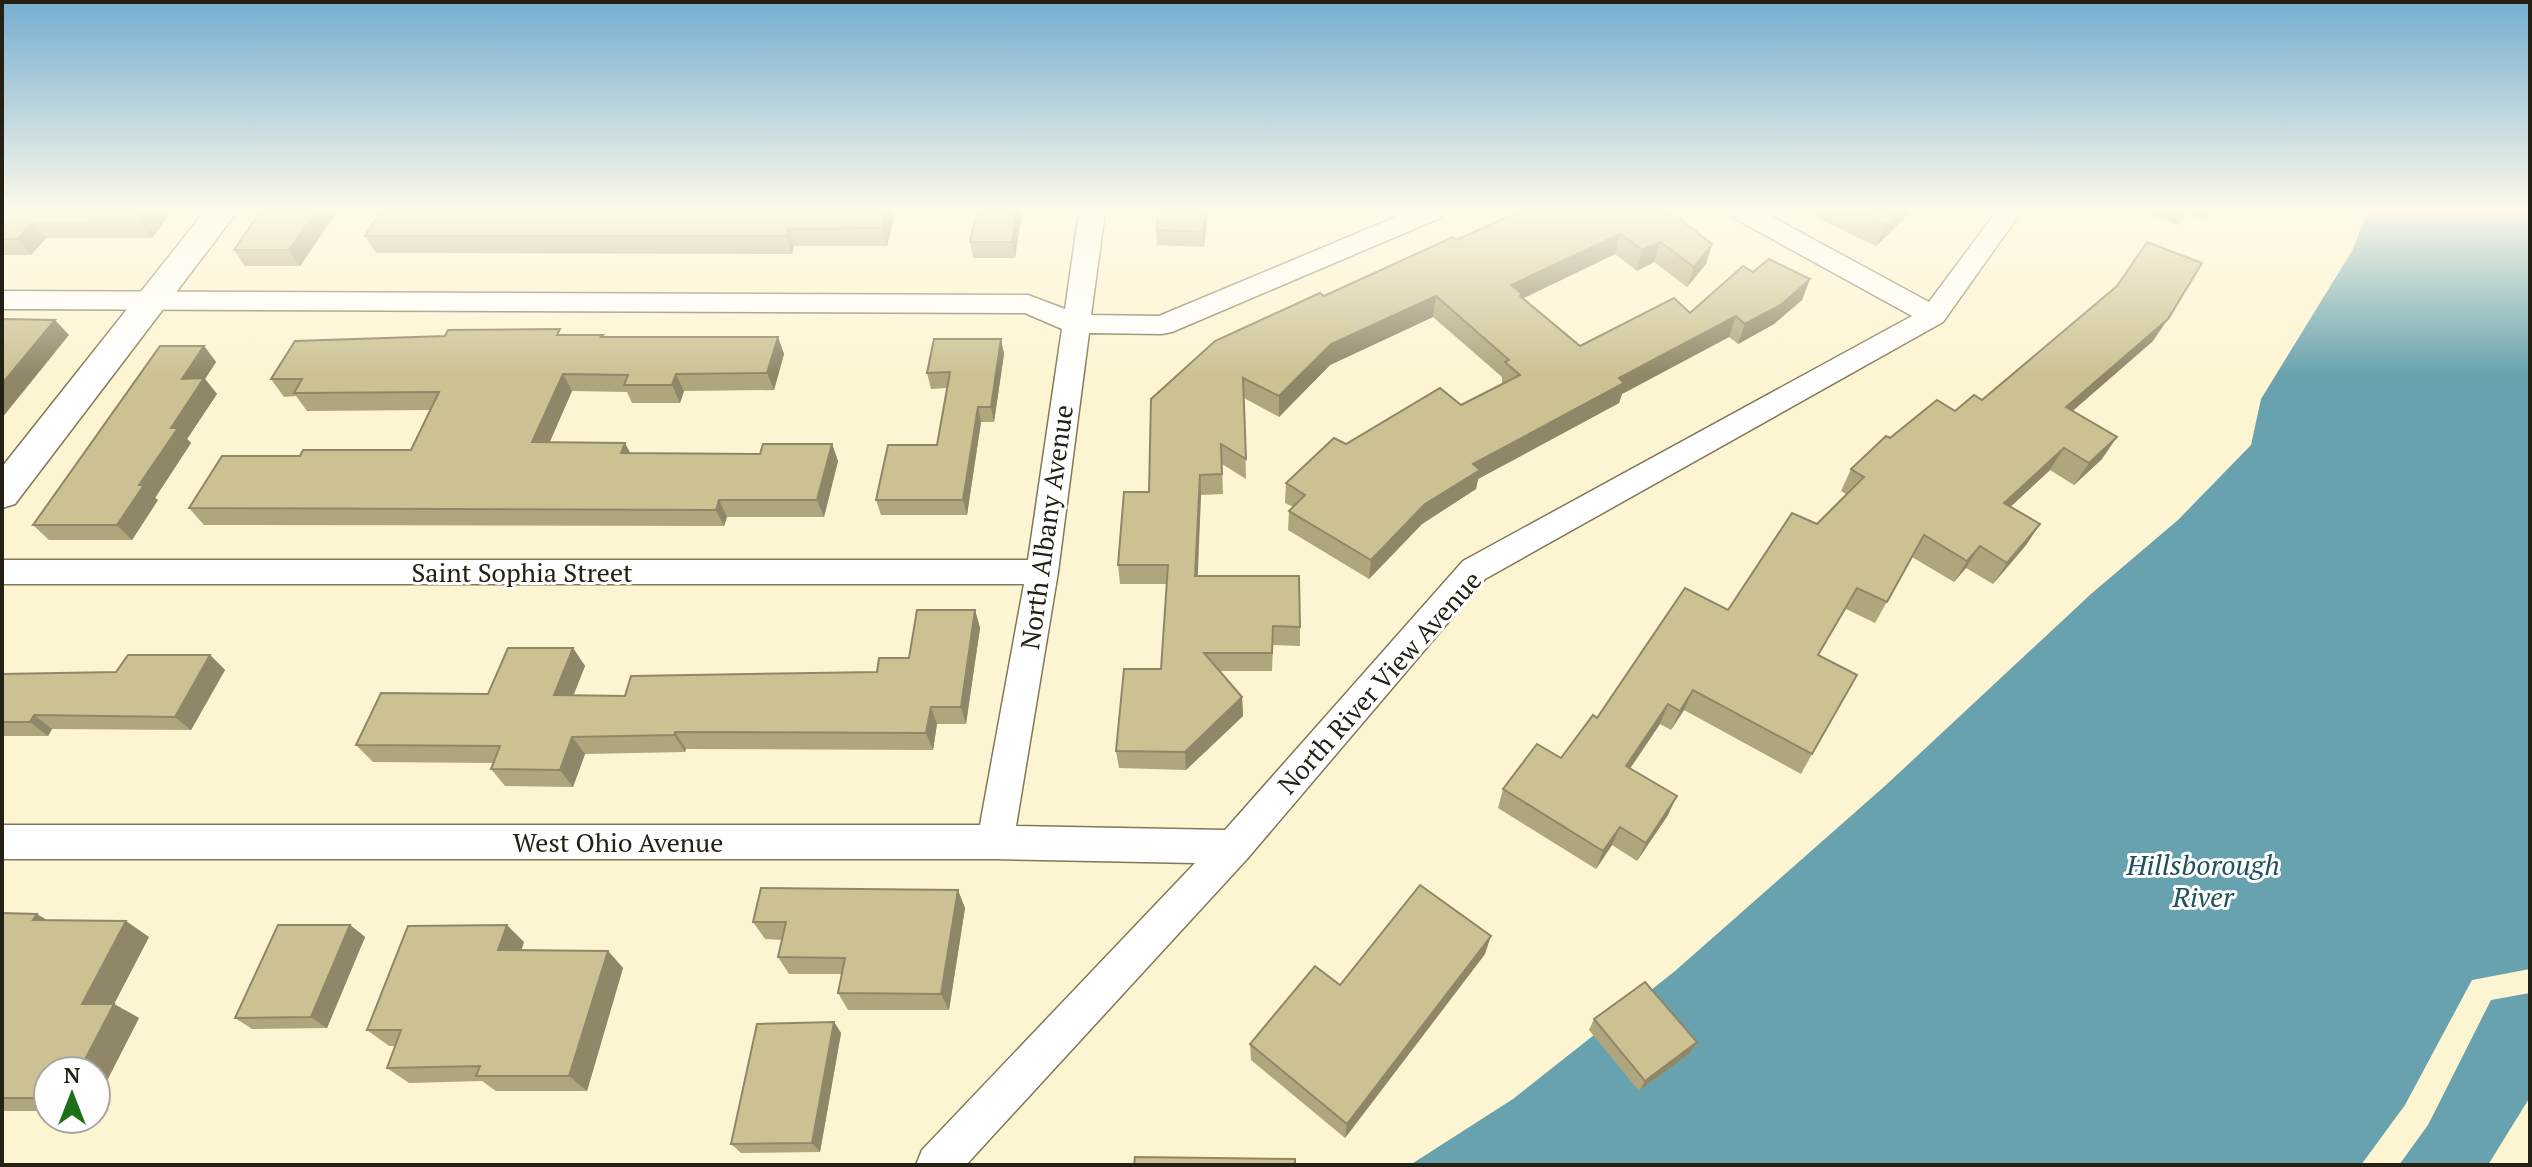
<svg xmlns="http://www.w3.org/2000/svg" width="2532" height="1167" font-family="'PT Serif',serif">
<rect width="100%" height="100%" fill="#fdf4d1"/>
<g fill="#68a2ae">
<polygon points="2368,212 2530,212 2530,969 2472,980 2405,1105 2361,1165 1410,1165 1513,1099 1675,971 1886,785 2091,594 2178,520 2251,445 2261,399 2352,251"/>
<polygon points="2530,993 2530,1097 2488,1165 2399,1165 2428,1125 2491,1000"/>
</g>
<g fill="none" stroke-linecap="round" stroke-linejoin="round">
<defs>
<polygon id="minor" points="1079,212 1105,212 1091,315 1159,316 1408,212 1443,212 1440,218 1172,332 1162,334 1089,333 1058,572 1016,826 1225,830 1463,561 1912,316 1734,218 1731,212 1763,212 1929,302 1996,212 2021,212 1943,322 1485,579 1247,859 966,1165 916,1165 922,1150 1195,863 995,859 2,859 2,825 980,825 1024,584 2,584 2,560 1028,560 1062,329 1025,313 2,309 2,291 1028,295 1065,309"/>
<polygon id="tertiary" points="204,212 237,212 15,504 2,508 2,467"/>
</defs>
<use href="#minor" stroke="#807858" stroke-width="3"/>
<use href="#tertiary" stroke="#807858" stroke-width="3"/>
<use href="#minor" fill="#fff" fill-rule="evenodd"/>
<use href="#tertiary" fill="#fff" fill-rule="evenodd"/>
</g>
<g fill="#afa67e">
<polygon points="2,212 171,212 152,238 46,238 31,255 2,255"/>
<polygon points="337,212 300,266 245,266 234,250"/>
<polygon points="968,212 1028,212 1022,213 1015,258 973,258 970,242 976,213"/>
<polygon points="1208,212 1204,247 1157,245 1156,230"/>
<polygon points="1519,212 1712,244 1706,264 1687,287 1654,262 1637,271 1615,254 1523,298 1580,346 1690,313 1753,272 1810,279 1802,300 1774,324 1738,344 1729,337 1622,394 1619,403 1478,479 1476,489 1422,524 1369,579 1288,530 1289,511 1293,507 1285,503 1286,483 1346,444 1461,405 1503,383 1502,382 1502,377 1433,317 1330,365 1279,417 1244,398 1246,479 1222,464 1223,494 1201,495 1197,576 1300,627 1300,646 1273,645 1272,671 1220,671 1242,697 1243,716 1186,770 1119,768 1116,751 1161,669 1167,584 1120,584 1118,565 1149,492 1151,399 1324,296"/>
<polygon points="1815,212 1911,212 1876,246 1813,216"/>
<polygon points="2141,212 2210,212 2205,220 2185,214 2178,225"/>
<polygon points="894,217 887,246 794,246 792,254 376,253 365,236"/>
<polygon points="563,335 604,337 778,337 784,354 774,390 684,391 680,403 632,403 627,392 572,391 550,442 631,453 760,454 832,444 838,461 824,517 727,517 724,526 204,525 189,508 300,456 411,450 431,410 307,411 296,396 284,397 271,379 445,336"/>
<polygon points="1001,339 1004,354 994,422 981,422 967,515 881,515 876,500 937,445 947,388 931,389 927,373"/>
<polygon points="2153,341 2072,411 2102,459 2074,485 2050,470 2010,507 2040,524 2026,545 1993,584 1966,568 1954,582 1912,557 1875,623 1846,609 1818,655 1812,754 1801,774 1684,710 1671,730 1660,724 1630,768 1668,815 1637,861 1612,845 1596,869 1498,808 1503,789 1561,758 1597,718 1728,610 1846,494 1841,491 1851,469 1890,438 1982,400"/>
<polygon points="204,346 216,362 205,379 217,394 187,439 191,443 155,498 158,500 132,540 49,540 33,525"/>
<polygon points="975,610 980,628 966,724 937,724 933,750 686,749 685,752 585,754 573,787 505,786 491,769 493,763 373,762 356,745 488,694 573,648 585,666 573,695 625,696 877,672 909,658"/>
<polygon points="210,655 225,670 191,730 52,729 48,736 2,736 2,674 116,672"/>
<polygon points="965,908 949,1010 848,1010 838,993 842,974 789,974 778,957 782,940 765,939 753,922"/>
<polygon points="2,913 149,937 114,1004 139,1018 96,1102 96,1071 48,1071 48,1111 2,1111"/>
<polygon points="350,925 365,937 327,1028 252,1029 235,1018"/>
<polygon points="524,942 521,951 608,951 623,968 587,1091 496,1091 482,1081 409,1083 387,1068 395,1046 389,1046 367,1030"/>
<polygon points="1485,954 1345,1138 1251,1060 1250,1044 1340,985"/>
<polygon points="1594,1019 1697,1042 1690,1053 1639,1091 1589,1030"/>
<polygon points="834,1022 841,1033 820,1152 741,1153 731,1144"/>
</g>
<g fill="#8f8767">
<polygon points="147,212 171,212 152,238 139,222"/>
<polygon points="316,212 337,212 300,266 289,250"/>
<polygon points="886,212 892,212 894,217 887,246 882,228"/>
<polygon points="1017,212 1022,212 1015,258 1012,242"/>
<polygon points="1205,212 1208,212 1204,247 1203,232"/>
<polygon points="1898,212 1911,212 1876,246 1885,225"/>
<polygon points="32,223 46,238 31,255 17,239"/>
<polygon points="788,229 794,246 792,254 786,236"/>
<polygon points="1620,234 1615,254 1522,299 1511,285"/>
<polygon points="1660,242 1654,262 1637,271 1642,250"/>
<polygon points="1712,244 1706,264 1687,287 1694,267"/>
<polygon points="1810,279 1802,300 1774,324 1738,344 1745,324"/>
<polygon points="1436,296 1433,317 1330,365 1279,417 1279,396 1331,344"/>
<polygon points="1736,316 1729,337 1622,394 1619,403 1478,479 1476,489 1422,524 1369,579 1371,560 1425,504 1473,464 1619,378"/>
<polygon points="2168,319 2153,341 2052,429 2066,407"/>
<polygon points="55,320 69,335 2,418 2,384"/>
<polygon points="778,337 784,354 774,390 767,373"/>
<polygon points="1001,339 1004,354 994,422 991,407"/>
<polygon points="204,346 216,362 205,379 217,394 187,439 191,443 155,498 158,500 132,540 117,525 171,428 182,379"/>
<polygon points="563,374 572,391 542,459 532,442"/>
<polygon points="676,374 684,391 680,403 672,385"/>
<polygon points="978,407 981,422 967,515 963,500"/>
<polygon points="2117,437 2102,459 2074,485 2089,463"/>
<polygon points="625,443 634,460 621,453"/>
<polygon points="832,444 838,461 824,517 817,500"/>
<polygon points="2064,448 2050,470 1991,525 2004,503"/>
<polygon points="1200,475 1201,495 1197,595 1195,576"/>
<polygon points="719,500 727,517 724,526 716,510"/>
<polygon points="2040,524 2026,545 1993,584 2007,563"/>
<polygon points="1980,546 1966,568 1954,582 1967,561"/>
<polygon points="975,610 980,628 966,724 961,707"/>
<polygon points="573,648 585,666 567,712 554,695"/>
<polygon points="210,655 225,670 191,730 175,717"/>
<polygon points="1693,690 1684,710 1671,730 1680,711"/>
<polygon points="1242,697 1243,716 1186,770 1185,752"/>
<polygon points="1668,704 1660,724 1619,785 1626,766"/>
<polygon points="931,707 937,724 933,750 926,733"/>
<polygon points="34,715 52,729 48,736 30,722"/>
<polygon points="675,732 686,749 685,752 674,735"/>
<polygon points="572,737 585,754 573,787 560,770"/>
<polygon points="1677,796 1668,815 1637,861 1646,843"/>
<polygon points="1620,827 1612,845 1596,869 1603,851"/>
<polygon points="958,890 965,908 949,1010 941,994"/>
<polygon points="37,914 62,929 33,920"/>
<polygon points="126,921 149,937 114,1004 139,1018 96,1102 96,1071 79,1071 82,1004"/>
<polygon points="350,925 365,937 327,1028 311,1017"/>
<polygon points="507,925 524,942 516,967 498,950"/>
<polygon points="1491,936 1485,954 1345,1138 1347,1124"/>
<polygon points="608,951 623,968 587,1091 569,1076"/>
<polygon points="834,1022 841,1033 820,1152 812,1143"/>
<polygon points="1697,1042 1690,1053 1639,1091 1645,1081"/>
</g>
<g fill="#ccc193" stroke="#8f8767" stroke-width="2">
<polygon points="2,212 147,212 139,222 32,223 17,239 2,239"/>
<polygon points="260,212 316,212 289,250 234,250"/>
<polygon points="380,212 886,212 882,228 788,229 786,236 365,236"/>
<polygon points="976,212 1017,212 1012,242 970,242"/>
<polygon points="1159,212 1205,212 1203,232 1156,230"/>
<polygon points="1519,212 1671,212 1712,244 1694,267 1660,242 1642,250 1620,234 1511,285 1522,294 1520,296 1580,346 1674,298 1690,313 1743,266 1753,272 1769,259 1810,279 1782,304 1745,324 1736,316 1619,378 1624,383 1473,464 1480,470 1425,504 1371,560 1289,511 1305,495 1286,483 1334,438 1346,444 1440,388 1461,405 1520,375 1505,362 1509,360 1436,296 1331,344 1279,396 1243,378 1246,459 1221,444 1222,474 1200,475 1195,576 1299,576 1300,627 1273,626 1272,653 1204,653 1242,697 1185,752 1116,751 1124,669 1161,669 1168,565 1118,565 1124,492 1149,492 1151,399 1215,341 1320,293 1324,296 1453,237 1456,240"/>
<polygon points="1859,212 1898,212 1885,225"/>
<polygon points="2147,242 2202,263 2168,319 2066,407 2117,437 2089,463 2064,448 2004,503 2040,524 2007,563 1980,546 1967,561 1924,535 1887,602 1857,588 1818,655 1857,675 1812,754 1693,690 1680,711 1668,704 1626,766 1677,796 1646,843 1620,827 1603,851 1503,789 1537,744 1561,758 1593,715 1597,718 1685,588 1728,610 1792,513 1817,524 1864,477 1851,469 1886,436 1890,438 1937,400 1955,411 1974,395 1982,400 2117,286"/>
<polygon points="2,319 55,320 2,384"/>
<polygon points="560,329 557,335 603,335 601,337 778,337 767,373 676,374 672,385 624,385 628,375 563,374 532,442 625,443 621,453 760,454 763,444 832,444 817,500 719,500 716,510 189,508 222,456 300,456 303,450 411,450 439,392 294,393 302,379 271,379 295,341 445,336 448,330"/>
<polygon points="934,339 1001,339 991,407 978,407 963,500 876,500 888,445 937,445 950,372 927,373"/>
<polygon points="160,346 204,346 182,379 204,378 171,428 178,428 139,485 144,485 117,525 33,525"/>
<polygon points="917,610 975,610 961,707 931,707 926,733 675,732 674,735 572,737 560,770 491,769 500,746 356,745 381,693 488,694 508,648 573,648 554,695 625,696 631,676 877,672 879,658 909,658"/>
<polygon points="128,655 210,655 175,717 34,715 30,722 2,722 2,674 116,672"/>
<polygon points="1420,885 1491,936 1347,1124 1250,1044 1315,966 1340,985"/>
<polygon points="761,888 958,890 941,994 838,993 845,958 778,957 786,922 753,922"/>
<polygon points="2,913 37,914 33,920 126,921 82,1004 114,1004 79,1071 48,1071 48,1098 2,1098"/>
<polygon points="278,925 350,925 311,1017 235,1018"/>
<polygon points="507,925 498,950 608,951 569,1076 476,1076 480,1066 387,1068 401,1030 367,1030 408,926"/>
<polygon points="1645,982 1697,1042 1645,1081 1594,1019"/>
<polygon points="834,1022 812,1143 731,1144 757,1024"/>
<polygon points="1135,1157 1295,1159 1295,1165 1134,1165"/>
</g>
<linearGradient id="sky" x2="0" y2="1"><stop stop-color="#75add1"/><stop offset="0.56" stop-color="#fefaea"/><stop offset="1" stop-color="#fefaea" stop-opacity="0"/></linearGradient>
<rect width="2532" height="376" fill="url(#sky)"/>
<g text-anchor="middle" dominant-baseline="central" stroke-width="6" stroke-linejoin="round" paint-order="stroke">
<g font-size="26" fill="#242114" stroke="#fff">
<text transform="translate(1046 527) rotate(-82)">North Albany Avenue</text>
<text x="522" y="572">Saint Sophia Street</text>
<text transform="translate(1379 682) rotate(-48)">North River View Avenue</text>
<text x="618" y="842">West Ohio Avenue</text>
</g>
<g font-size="28" font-style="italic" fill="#20525c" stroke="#fff">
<text x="2203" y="864">Hillsborough<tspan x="2203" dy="32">River</tspan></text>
</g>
</g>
<rect width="2532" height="1167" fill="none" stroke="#242114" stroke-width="8"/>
<g transform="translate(72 1095)"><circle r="38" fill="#ffffff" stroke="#a7a6a1" stroke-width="2"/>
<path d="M0-6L14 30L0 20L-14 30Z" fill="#1e7018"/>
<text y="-12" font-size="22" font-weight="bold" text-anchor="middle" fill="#242114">N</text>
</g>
</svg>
